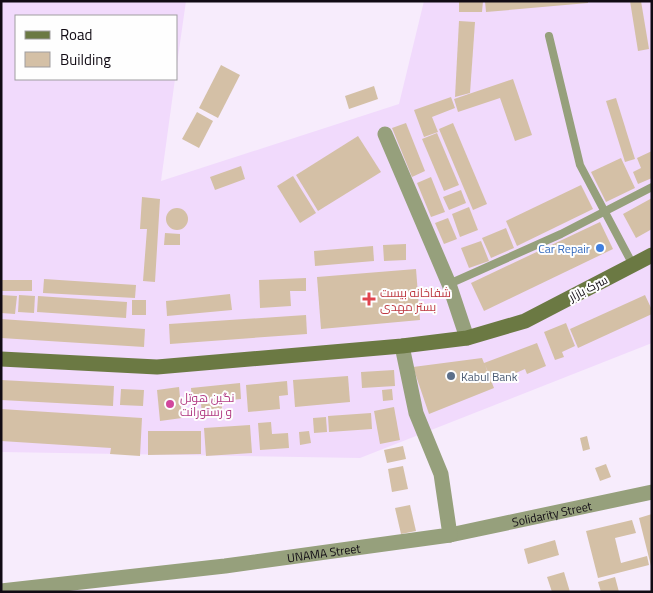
<svg xmlns="http://www.w3.org/2000/svg" width="653" height="593" font-family="'Titillium Web',Cairo,sans-serif">
<rect width="100%" height="100%" fill="#f7ecfc"/>
<polygon fill="#f1dafc" points="1,1 186,1 176,71 176,16 16,16 16,79 175,79 161,181 399,104 424,1 652,1 652,343 360,458 1,452"/>
<g fill="#d4c0a6">
<polygon points="459,1 483,1 482,12 459,12"/>
<polygon points="485,1 588,1 588,3 486,12"/>
<polygon points="630,1 641,1 649,49 638,51"/>
<polygon points="459,21 475,22 470,93 455,97"/>
<polygon points="221,65 240,75 218,118 199,108"/>
<polygon points="513,79 532,135 515,141 500,98 458,112 454,99"/>
<polygon points="374,86 378,99 349,109 345,96"/>
<polygon points="451,97 455,108 432,117 438,132 424,137 414,110"/>
<polygon points="616,98 635,159 625,162 606,101"/>
<polygon points="197,112 213,121 199,148 182,139"/>
<polygon points="406,123 425,171 412,177 392,128"/>
<polygon points="453,123 487,204 473,210 439,129"/>
<polygon points="437,133 459,185 444,191 422,139"/>
<polygon points="358,136 381,172 318,211 296,175"/>
<polygon points="652,151 652,178 638,184 633,172 641,168 637,158"/>
<polygon points="621,158 635,188 606,202 591,172"/>
<polygon points="241,166 245,179 215,190 210,177"/>
<polygon points="293,176 316,213 300,223 277,186"/>
<polygon points="431,177 445,212 431,217 417,183"/>
<polygon points="581,185 593,209 517,246 506,221"/>
<polygon points="461,190 466,203 449,210 443,197"/>
<polygon points="142,197 160,199 155,282 143,281 147,229 140,229"/>
<polygon points="652,198 652,229 636,238 623,214"/>
<polygon points="469,207 478,230 460,237 452,214"/>
<circle cx="177" cy="219" r="11"/>
<polygon points="448,218 457,239 444,244 435,223"/>
<polygon points="600,222 613,249 484,311 471,283"/>
<polygon points="506,228 514,248 491,258 482,238"/>
<polygon points="165,233 180,234 180,245 164,245"/>
<polygon points="481,241 489,261 469,268 461,248"/>
<polygon points="406,244 406,260 384,261 383,245"/>
<polygon points="373,246 374,261 315,266 314,251"/>
<polygon points="416,269 420,320 321,329 317,277"/>
<polygon points="306,278 306,291 290,291 291,306 260,308 259,280"/>
<polygon points="44,279 136,285 135,298 43,293"/>
<rect x="1" y="280" width="31" height="11"/>
<polygon points="230,294 232,310 167,316 166,301"/>
<polygon points="1,295 17,296 15,314 1,313"/>
<polygon points="19,295 35,296 34,313 18,312"/>
<polygon points="645,295 652,310 652,314 578,348 570,329"/>
<polygon points="38,296 127,302 126,318 37,312"/>
<rect x="132" y="300" width="14" height="15"/>
<polygon points="306,315 307,334 170,344 169,324"/>
<polygon points="1,319 145,329 144,347 1,338"/>
<polygon points="566,323 575,346 562,352 564,357 555,360 544,332"/>
<polygon points="537,343 546,366 527,374 525,369 493,383 485,365 494,388 429,414 413,367 482,358 484,363"/>
<polygon points="394,370 395,386 362,388 361,372"/>
<polygon points="348,376 350,402 295,407 293,380"/>
<polygon points="1,380 114,386 113,406 1,400"/>
<polygon points="287,381 288,395 279,396 280,409 248,412 246,385"/>
<polygon points="240,383 241,399 221,401 223,415 202,417 201,403 192,403 191,388"/>
<polygon points="179,387 182,418 160,421 157,390"/>
<polygon points="121,389 144,390 143,406 120,405"/>
<polygon points="392,389 393,400 383,401 382,390"/>
<polygon points="394,407 400,440 380,444 374,411"/>
<polygon points="1,409 142,418 140,456 110,454 111,448 1,441"/>
<polygon points="371,413 372,429 329,432 328,416"/>
<polygon points="326,417 327,432 314,433 313,418"/>
<polygon points="271,422 272,434 288,433 289,448 260,450 258,423"/>
<polygon points="250,425 252,453 206,456 204,428"/>
<polygon points="148,431 201,431 201,454 148,455"/>
<polygon points="309,431 311,443 300,445 299,432"/>
<polygon points="587,436 590,449 583,451 580,438"/>
<polygon points="403,446 406,459 387,463 384,450"/>
<polygon points="606,464 611,477 600,481 595,468"/>
<polygon points="403,466 408,489 392,492 388,469"/>
<polygon points="410,505 416,531 401,534 395,508"/>
<polygon points="652,514 652,566 651,566 639,518"/>
<polygon points="632,520 636,533 615,538 621,563 647,556 649,565 598,578 586,531"/>
<polygon points="555,540 559,555 528,564 524,549"/>
<polygon points="564,572 570,592 552,592 547,577"/>
<polygon points="615,577 619,592 601,592 598,582"/>
</g>
<g fill="none" stroke-linecap="round" stroke-linejoin="round">
<g stroke="#96a07c" stroke-width="8">
<polyline points="549,36 580,165 633,265"/>
<polyline points="449,284 561,234 652,187"/>
</g>
<g stroke="#96a07c" stroke-width="15">
<polyline points="385,134 449,284 467,338"/>
<path id="s1" d="M450,535L652,492"/>
<path id="s2" d="M1,591L225,566L450,535L441,474L416,413L402,346"/>
</g>
<polyline stroke="#6b7943" stroke-width="15" points="1,359 157,367 402,346 467,338 525,321 652,255"/>
</g>
<circle fill="#3f7fe0" stroke="#fefefe" stroke-width="2" cx="600" cy="248" r="5"/>
<path fill="#e0444e" stroke="#fefefe" stroke-width="2" d="M366.5 291.5h5v5h5v5h-5v5h-5v-5h-5v-5h5z"/>
<circle fill="#5c6f8a" stroke="#fefefe" stroke-width="2" cx="451" cy="376" r="5"/>
<circle fill="#d1479c" stroke="#fefefe" stroke-width="2" cx="170" cy="404" r="5"/>
<g text-anchor="middle" dominant-baseline="central" stroke-width="4" stroke-linejoin="round" paint-order="stroke">
<g font-size="12" fill="#366cbe" stroke="#fefefe" text-anchor="end">
<text x="590" y="248">Car Repair</text>
</g>
<g font-size="12" fill="#110b14" stroke="#fefefe">
<text transform="translate(588 288) rotate(-27)">سرک بازار</text>
<text stroke="none"><textPath href="#s1" startOffset="104">Solidarity Street</textPath></text>
<text stroke="none"><textPath href="#s2" startOffset="325">UNAMA Street</textPath></text>
</g>
<g font-size="12" fill="#be3a42" stroke="#fefefe" text-anchor="start">
<text x="380" y="292">شفاخانه بیست<tspan x="380" dy="14">بستر مهدی</tspan></text>
</g>
<g font-size="12" fill="#4e5e75" stroke="#fefefe" text-anchor="start">
<text x="461" y="376">Kabul Bank</text>
</g>
<g font-size="12" fill="#b23c85" stroke="#fefefe" text-anchor="start">
<text x="180" y="397">نگین هوتل<tspan x="180" dy="14">و رستورانت</tspan></text>
</g>
</g>
<rect width="653" height="593" fill="none" stroke="#110b14" stroke-width="5"/>
<rect x="15" y="15" width="162" height="65" fill="#fefefe" stroke="#9f9da0"/>
<rect x="25" y="31" width="25" height="8" fill="#6b7943" stroke="#9f9da0"/>
<text x="60" y="40" font-size="15" fill="#110b14">Road</text>
<rect x="25" y="52" width="25" height="15" fill="#d4c0a6" stroke="#9f9da0"/>
<text x="60" y="65" font-size="15" fill="#110b14">Building</text>
</svg>
